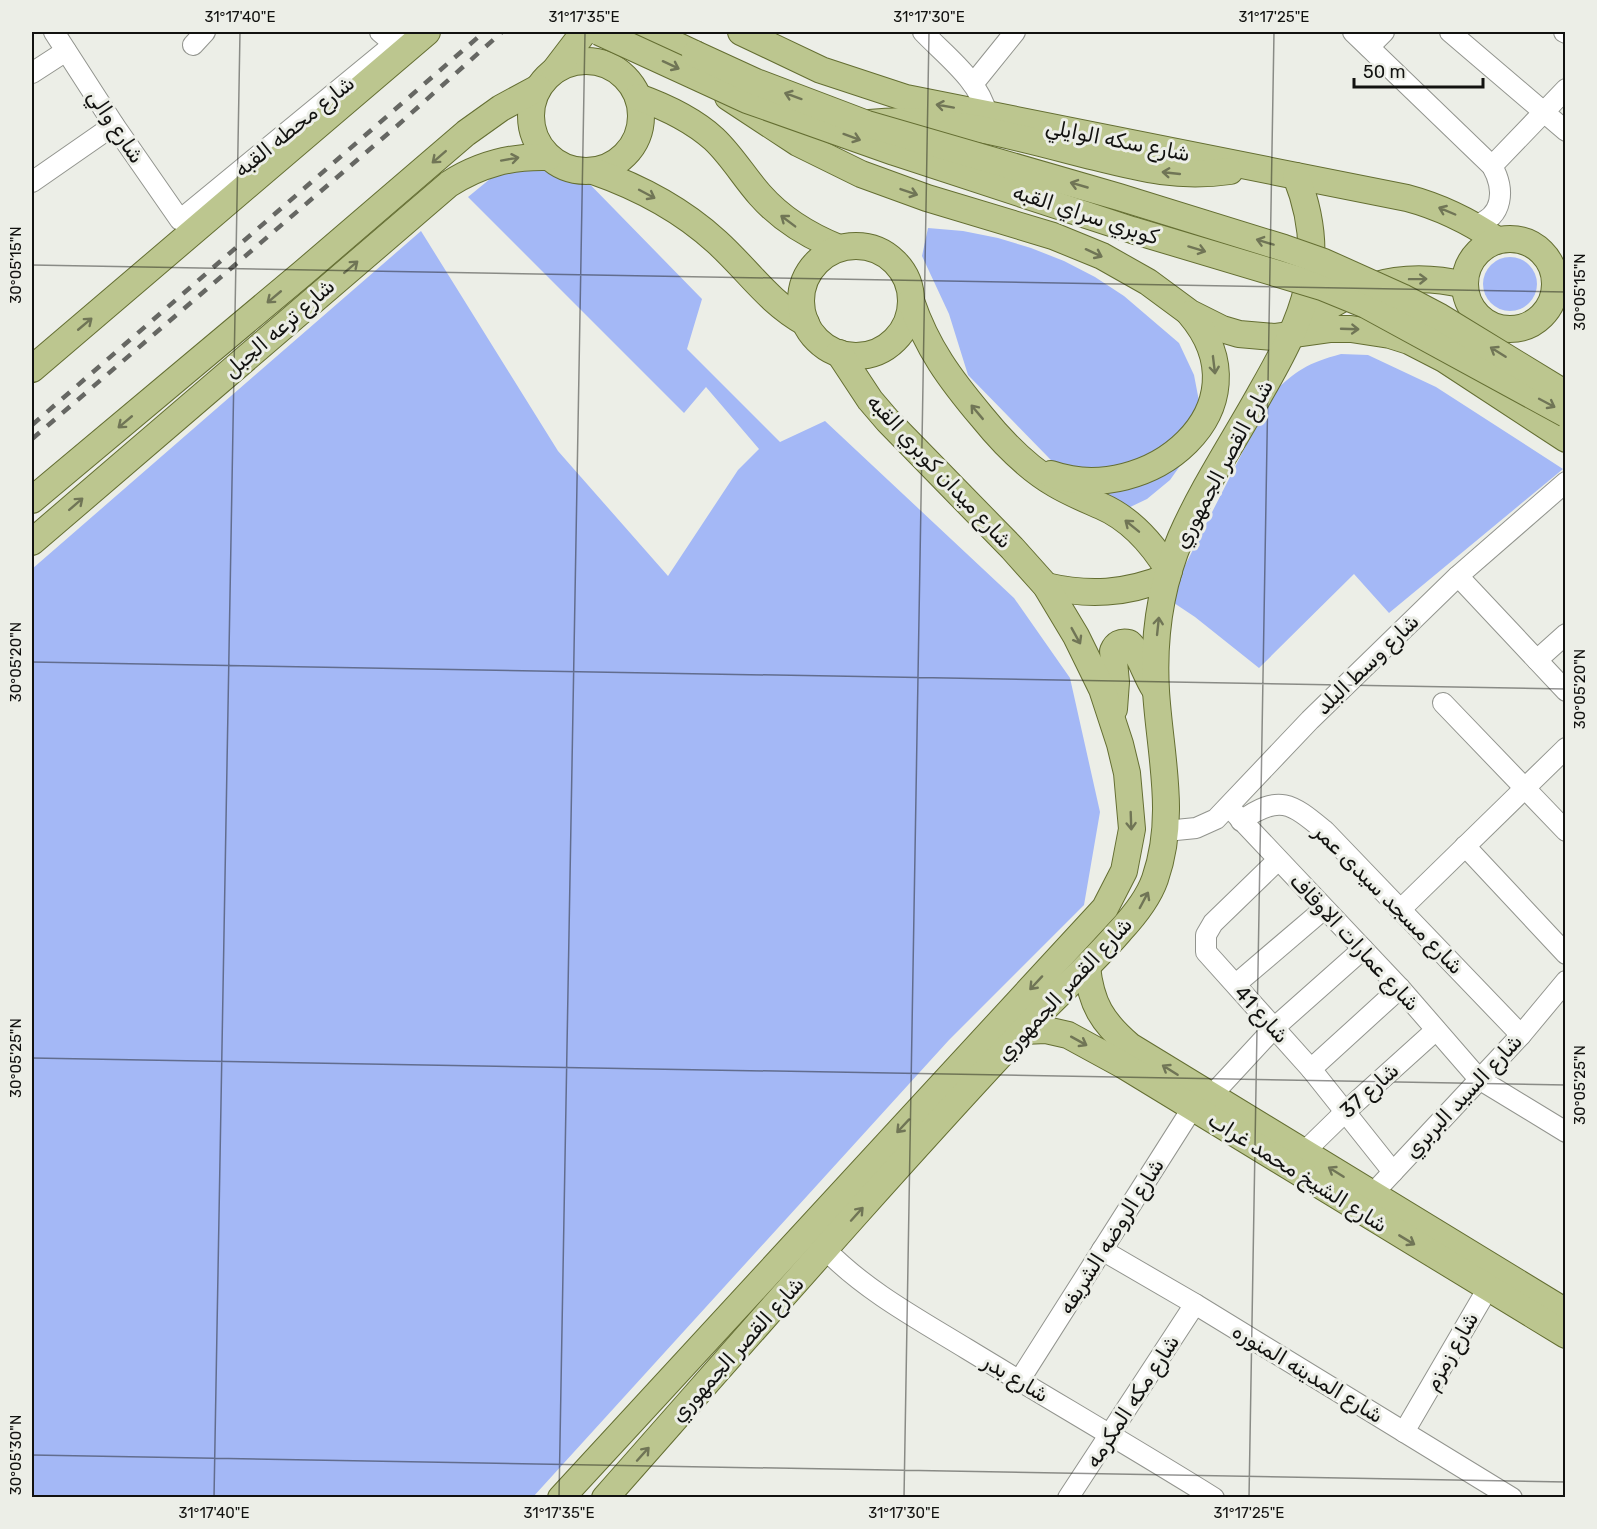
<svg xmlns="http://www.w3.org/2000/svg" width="1597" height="1529" font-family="Rubik,Cairo,sans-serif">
<rect width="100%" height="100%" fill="#eceee7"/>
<g fill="#a4b8f6">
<polygon points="519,155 573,167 702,299 687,349 780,442 825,421 1014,598 1070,678 1100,812 1084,905 949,1040 533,1497 32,1497 32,569 421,231 558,451 668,576 738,470 759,449 706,387 684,413 468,197"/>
<polygon points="928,228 963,231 998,238 1031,248 1064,261 1095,277 1124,296 1179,343 1194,375 1199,401 1187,456 1170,480 1147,499 1126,509 1089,499 968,375 949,314 922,256"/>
<circle cx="1510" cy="284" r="27"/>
<path d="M1341,354L1368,355L1436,387L1563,469L1389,613L1354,574L1259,668L1195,617L1168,599L1272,394C1296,370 1308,363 1341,354Z"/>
</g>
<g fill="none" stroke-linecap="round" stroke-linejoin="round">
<defs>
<g id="minor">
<polyline points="54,32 114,125 180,220 399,40"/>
<polyline points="380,32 394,44"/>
<path d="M923,32C946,56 979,80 987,114"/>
<path d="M1353,32L1492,166C1505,189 1504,217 1475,225"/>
<polyline points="1450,32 1566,131"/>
<polyline points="1564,32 1566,33"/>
<polyline points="193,45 205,32"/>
<polyline points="1369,47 1384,32"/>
<polyline points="32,73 66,51"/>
<polyline points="973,84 1015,32"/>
<polyline points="1492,166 1566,89"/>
<polyline points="32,182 114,125"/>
<polyline points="1458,576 1566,691"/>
<polyline points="1537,660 1566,634"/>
<polyline points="1443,703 1566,831"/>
<polyline points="1229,807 1400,988 1479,1079 1566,1132"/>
<path d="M1241,821C1280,793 1292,804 1325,831L1521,1035"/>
<polyline points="1166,831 1196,828 1216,819 1310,720 1458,576 1566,482"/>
<polyline points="1465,846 1566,954"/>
<polyline points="1278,860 1213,923 1206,935 1206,952 1311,1069 1393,1172"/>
<polyline points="1400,910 1566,748"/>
<polyline points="1236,984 1324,909"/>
<polyline points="1311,1069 1400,988"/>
<polyline points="1211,1096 1274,1028 1363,949"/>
<polyline points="1304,1152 1345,1112 1436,1030"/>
<polyline points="1364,1203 1521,1035 1566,981"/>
<path d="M826,1250C866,1291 918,1319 967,1349C1049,1399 1132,1447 1214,1498"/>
<polyline points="1102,1250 1195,1304 1512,1498"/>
<polyline points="1019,1381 1200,1096"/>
<polyline points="1404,1432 1495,1276"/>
<polyline points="1068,1498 1195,1304"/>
</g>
<g id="major">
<polyline points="648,32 695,54"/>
<path d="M741,32L821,70L906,98L1407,198C1441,207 1469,221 1497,240"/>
<circle cx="586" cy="116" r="55"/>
<polyline points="555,70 584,32"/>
<path d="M638,97C666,107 692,119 714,139C732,156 744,177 760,195C782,220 809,236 839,248"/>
<polyline points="728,97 798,143 861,174 927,198 1053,236 1102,256 1148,282 1190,313 1222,329 1239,334 1274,337 1331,329 1351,329 1390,335 1409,341 1444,359 1566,439"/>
<path d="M870,123C945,114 1023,139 1095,157C1143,169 1179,178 1230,171"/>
<path d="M593,171C639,187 681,209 717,242C748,270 768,302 806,323"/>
<circle cx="1510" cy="284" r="45"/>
<circle cx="856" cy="301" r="55"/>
<path d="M911,301C927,348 950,379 982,417C1003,443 1026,467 1055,484C1070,493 1085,499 1101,506C1131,519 1152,543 1169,571"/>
<path d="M1294,334C1344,287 1398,269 1465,285"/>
<polyline points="32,369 427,32"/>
<path d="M1051,474C1148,508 1270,408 1190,314"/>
<polyline points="32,500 303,273 466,133 501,108 538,88"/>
<path d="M32,542L449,184C480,164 511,156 548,157"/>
<path d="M1046,586C1088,596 1126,594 1167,577"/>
<path d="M1114,709L1116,682L1113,651C1116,644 1121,641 1129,643C1138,650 1146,676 1154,688"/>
<path d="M1087,967C1091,1004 1102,1022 1130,1046L1566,1312"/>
<polyline points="1023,1031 1046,1030 1068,1035 1123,1065 1566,1335"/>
<polyline points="561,1498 1105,908 1124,871 1132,829 1127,773 1120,744 1102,689 1076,636 1046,586 1012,548 888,421 870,400 839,353"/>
<path d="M605,1498C743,1342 879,1185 1021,1033C1053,998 1089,967 1120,931C1134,916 1148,899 1155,879C1177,816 1160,755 1156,691C1153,638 1160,586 1181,537C1203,487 1235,439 1261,392C1304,317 1330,261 1296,176"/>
</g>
</defs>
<use href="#minor" stroke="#92948e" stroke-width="22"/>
<use href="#major" stroke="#646e32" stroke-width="28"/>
<use href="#minor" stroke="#fff" stroke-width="20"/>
<use href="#major" stroke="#bcc68f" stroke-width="26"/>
<g stroke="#666763" stroke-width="4.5" stroke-dasharray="10 10" stroke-linecap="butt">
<polyline points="32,425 484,32"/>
<polyline points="32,439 398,125 502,32"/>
</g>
<defs>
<g id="major-bridge">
<polyline points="599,32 747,100 894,152 1132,230 1322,287 1366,305 1566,414"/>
<polyline points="695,54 756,82 867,124 1119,197 1284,248 1324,262 1402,297 1440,317 1566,394"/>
</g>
</defs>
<use href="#major-bridge" stroke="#646e32" stroke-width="28" stroke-linecap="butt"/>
<use href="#major-bridge" stroke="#bcc68f" stroke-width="26"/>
</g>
<defs><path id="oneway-shaft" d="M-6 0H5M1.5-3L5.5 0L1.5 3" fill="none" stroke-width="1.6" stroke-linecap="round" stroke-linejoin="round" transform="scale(1.5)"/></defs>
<g stroke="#707556">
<use href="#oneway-shaft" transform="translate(671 65) rotate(25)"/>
<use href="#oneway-shaft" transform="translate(793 96) rotate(-160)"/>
<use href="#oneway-shaft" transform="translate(945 106) rotate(-170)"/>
<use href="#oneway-shaft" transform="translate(852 137) rotate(20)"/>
<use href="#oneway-shaft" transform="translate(439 157) rotate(139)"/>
<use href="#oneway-shaft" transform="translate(510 159) rotate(-10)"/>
<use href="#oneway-shaft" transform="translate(1171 173) rotate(-174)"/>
<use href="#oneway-shaft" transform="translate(1079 185) rotate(-164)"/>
<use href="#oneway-shaft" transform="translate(909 192) rotate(19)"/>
<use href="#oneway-shaft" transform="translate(647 194) rotate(28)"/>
<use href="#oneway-shaft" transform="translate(1447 211) rotate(-157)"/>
<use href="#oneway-shaft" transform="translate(788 221) rotate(-143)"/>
<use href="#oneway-shaft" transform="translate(1265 242) rotate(-163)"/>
<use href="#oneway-shaft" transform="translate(1197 249) rotate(17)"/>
<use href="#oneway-shaft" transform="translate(1094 253) rotate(25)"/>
<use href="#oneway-shaft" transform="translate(351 267) rotate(-41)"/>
<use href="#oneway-shaft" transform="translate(1418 279) rotate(-1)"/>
<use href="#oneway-shaft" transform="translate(274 297) rotate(140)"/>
<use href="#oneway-shaft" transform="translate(85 324) rotate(-40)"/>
<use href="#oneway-shaft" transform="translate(1350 329) rotate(2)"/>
<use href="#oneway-shaft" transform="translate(1498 352) rotate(-148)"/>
<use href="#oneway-shaft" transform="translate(1214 365) rotate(83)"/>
<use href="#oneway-shaft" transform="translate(1547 403) rotate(28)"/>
<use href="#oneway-shaft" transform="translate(977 412) rotate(-130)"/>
<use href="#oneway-shaft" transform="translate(125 422) rotate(140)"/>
<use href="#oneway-shaft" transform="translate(76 504) rotate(-41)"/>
<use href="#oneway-shaft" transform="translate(1132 526) rotate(-141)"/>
<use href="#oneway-shaft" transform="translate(1158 626) rotate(-84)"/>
<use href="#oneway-shaft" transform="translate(1076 636) rotate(61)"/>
<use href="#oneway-shaft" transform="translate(1131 821) rotate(88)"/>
<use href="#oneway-shaft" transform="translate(1144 900) rotate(-62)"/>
<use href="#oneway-shaft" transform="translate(1036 983) rotate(133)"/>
<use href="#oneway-shaft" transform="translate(1079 1041) rotate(29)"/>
<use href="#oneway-shaft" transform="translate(1170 1070) rotate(-148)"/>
<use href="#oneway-shaft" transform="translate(903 1126) rotate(133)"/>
<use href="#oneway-shaft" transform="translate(1336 1172) rotate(-148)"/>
<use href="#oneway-shaft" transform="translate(857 1214) rotate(-48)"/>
<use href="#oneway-shaft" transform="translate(1407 1240) rotate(31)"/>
<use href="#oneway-shaft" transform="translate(643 1454) rotate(-48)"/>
</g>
<path fill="none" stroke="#121210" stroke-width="1.5" stroke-opacity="0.45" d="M32,265L1566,292M32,662L1566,689M32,1058L1566,1085M32,1455L1566,1482M214,1498L240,32M559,1498L585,32M904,1498L929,32M1249,1498L1274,32"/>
<g text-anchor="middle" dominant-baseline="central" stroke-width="6" stroke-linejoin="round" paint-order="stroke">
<g font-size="21" fill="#121210" stroke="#eceee7">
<text transform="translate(116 126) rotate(56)">شارع والي</text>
<text transform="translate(294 126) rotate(-39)">شارع محطه القبه</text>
<text transform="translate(1118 140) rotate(11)">شارع سكه الوايلي</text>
<text transform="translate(1086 214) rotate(18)">كوبري سراي القبه</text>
<text transform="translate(279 328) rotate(-41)">شارع ترعه الجبل</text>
<text transform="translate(1223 464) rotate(-62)">شارع القصر الجمهوري</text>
<text transform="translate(940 471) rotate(47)">شارع ميدان كوبري القبه</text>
<text transform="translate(1367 664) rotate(-44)">شارع وسط البلد</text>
<text transform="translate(1389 899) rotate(45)">شارع مسجد سيدى عمر</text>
<text transform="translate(1355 942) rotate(47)">شارع عمارات الاوقاف</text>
<text transform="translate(1064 989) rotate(-47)">شارع القصر الجمهوري</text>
<text transform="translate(1262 1014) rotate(48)">شارع 41</text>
<text transform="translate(1369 1090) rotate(-42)">شارع 37</text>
<text transform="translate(1463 1096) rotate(-47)">شارع السيد البربري</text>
<text transform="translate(1298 1172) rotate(32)">شارع الشيخ محمد غراب</text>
<text transform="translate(1111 1236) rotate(-58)">شارع الروضه الشريفه</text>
<text transform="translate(737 1349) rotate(-48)">شارع القصر الجمهوري</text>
<text transform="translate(1451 1351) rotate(-60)">شارع زمزم</text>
<text transform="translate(1308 1373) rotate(31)">شارع المدينه المنوره</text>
<text transform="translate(1016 1378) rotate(31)">شارع بدر</text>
<text transform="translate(1132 1401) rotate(-57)">شارع مكه المكرمه</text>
</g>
</g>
<rect width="1597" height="1529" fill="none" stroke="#eceee7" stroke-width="66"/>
<path d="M1354 78v9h129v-9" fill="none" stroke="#121210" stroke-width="3"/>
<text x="1363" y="78" font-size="18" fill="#121210" stroke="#eceee7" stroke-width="4.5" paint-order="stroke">50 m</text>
<rect x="33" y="33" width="1531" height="1463" fill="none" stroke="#121210" stroke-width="2"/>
<g font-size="15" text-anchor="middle" fill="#121210">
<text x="240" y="22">31°17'40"E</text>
<text x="584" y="22">31°17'35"E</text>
<text x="929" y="22">31°17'30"E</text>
<text x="1274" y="22">31°17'25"E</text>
<text transform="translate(16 265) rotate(-90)" y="5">30°05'15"N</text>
<text transform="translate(1580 292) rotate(-90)" y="5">30°05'15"N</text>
<text transform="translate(16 662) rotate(-90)" y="5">30°05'20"N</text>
<text transform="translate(1580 689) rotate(-90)" y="5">30°05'20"N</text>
<text transform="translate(16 1058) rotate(-90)" y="5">30°05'25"N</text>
<text transform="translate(1580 1085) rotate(-90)" y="5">30°05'25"N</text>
<text transform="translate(16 1455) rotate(-90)" y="5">30°05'30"N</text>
<text x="214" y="1518">31°17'40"E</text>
<text x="559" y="1518">31°17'35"E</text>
<text x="904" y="1518">31°17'30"E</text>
<text x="1249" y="1518">31°17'25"E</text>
</g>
</svg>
